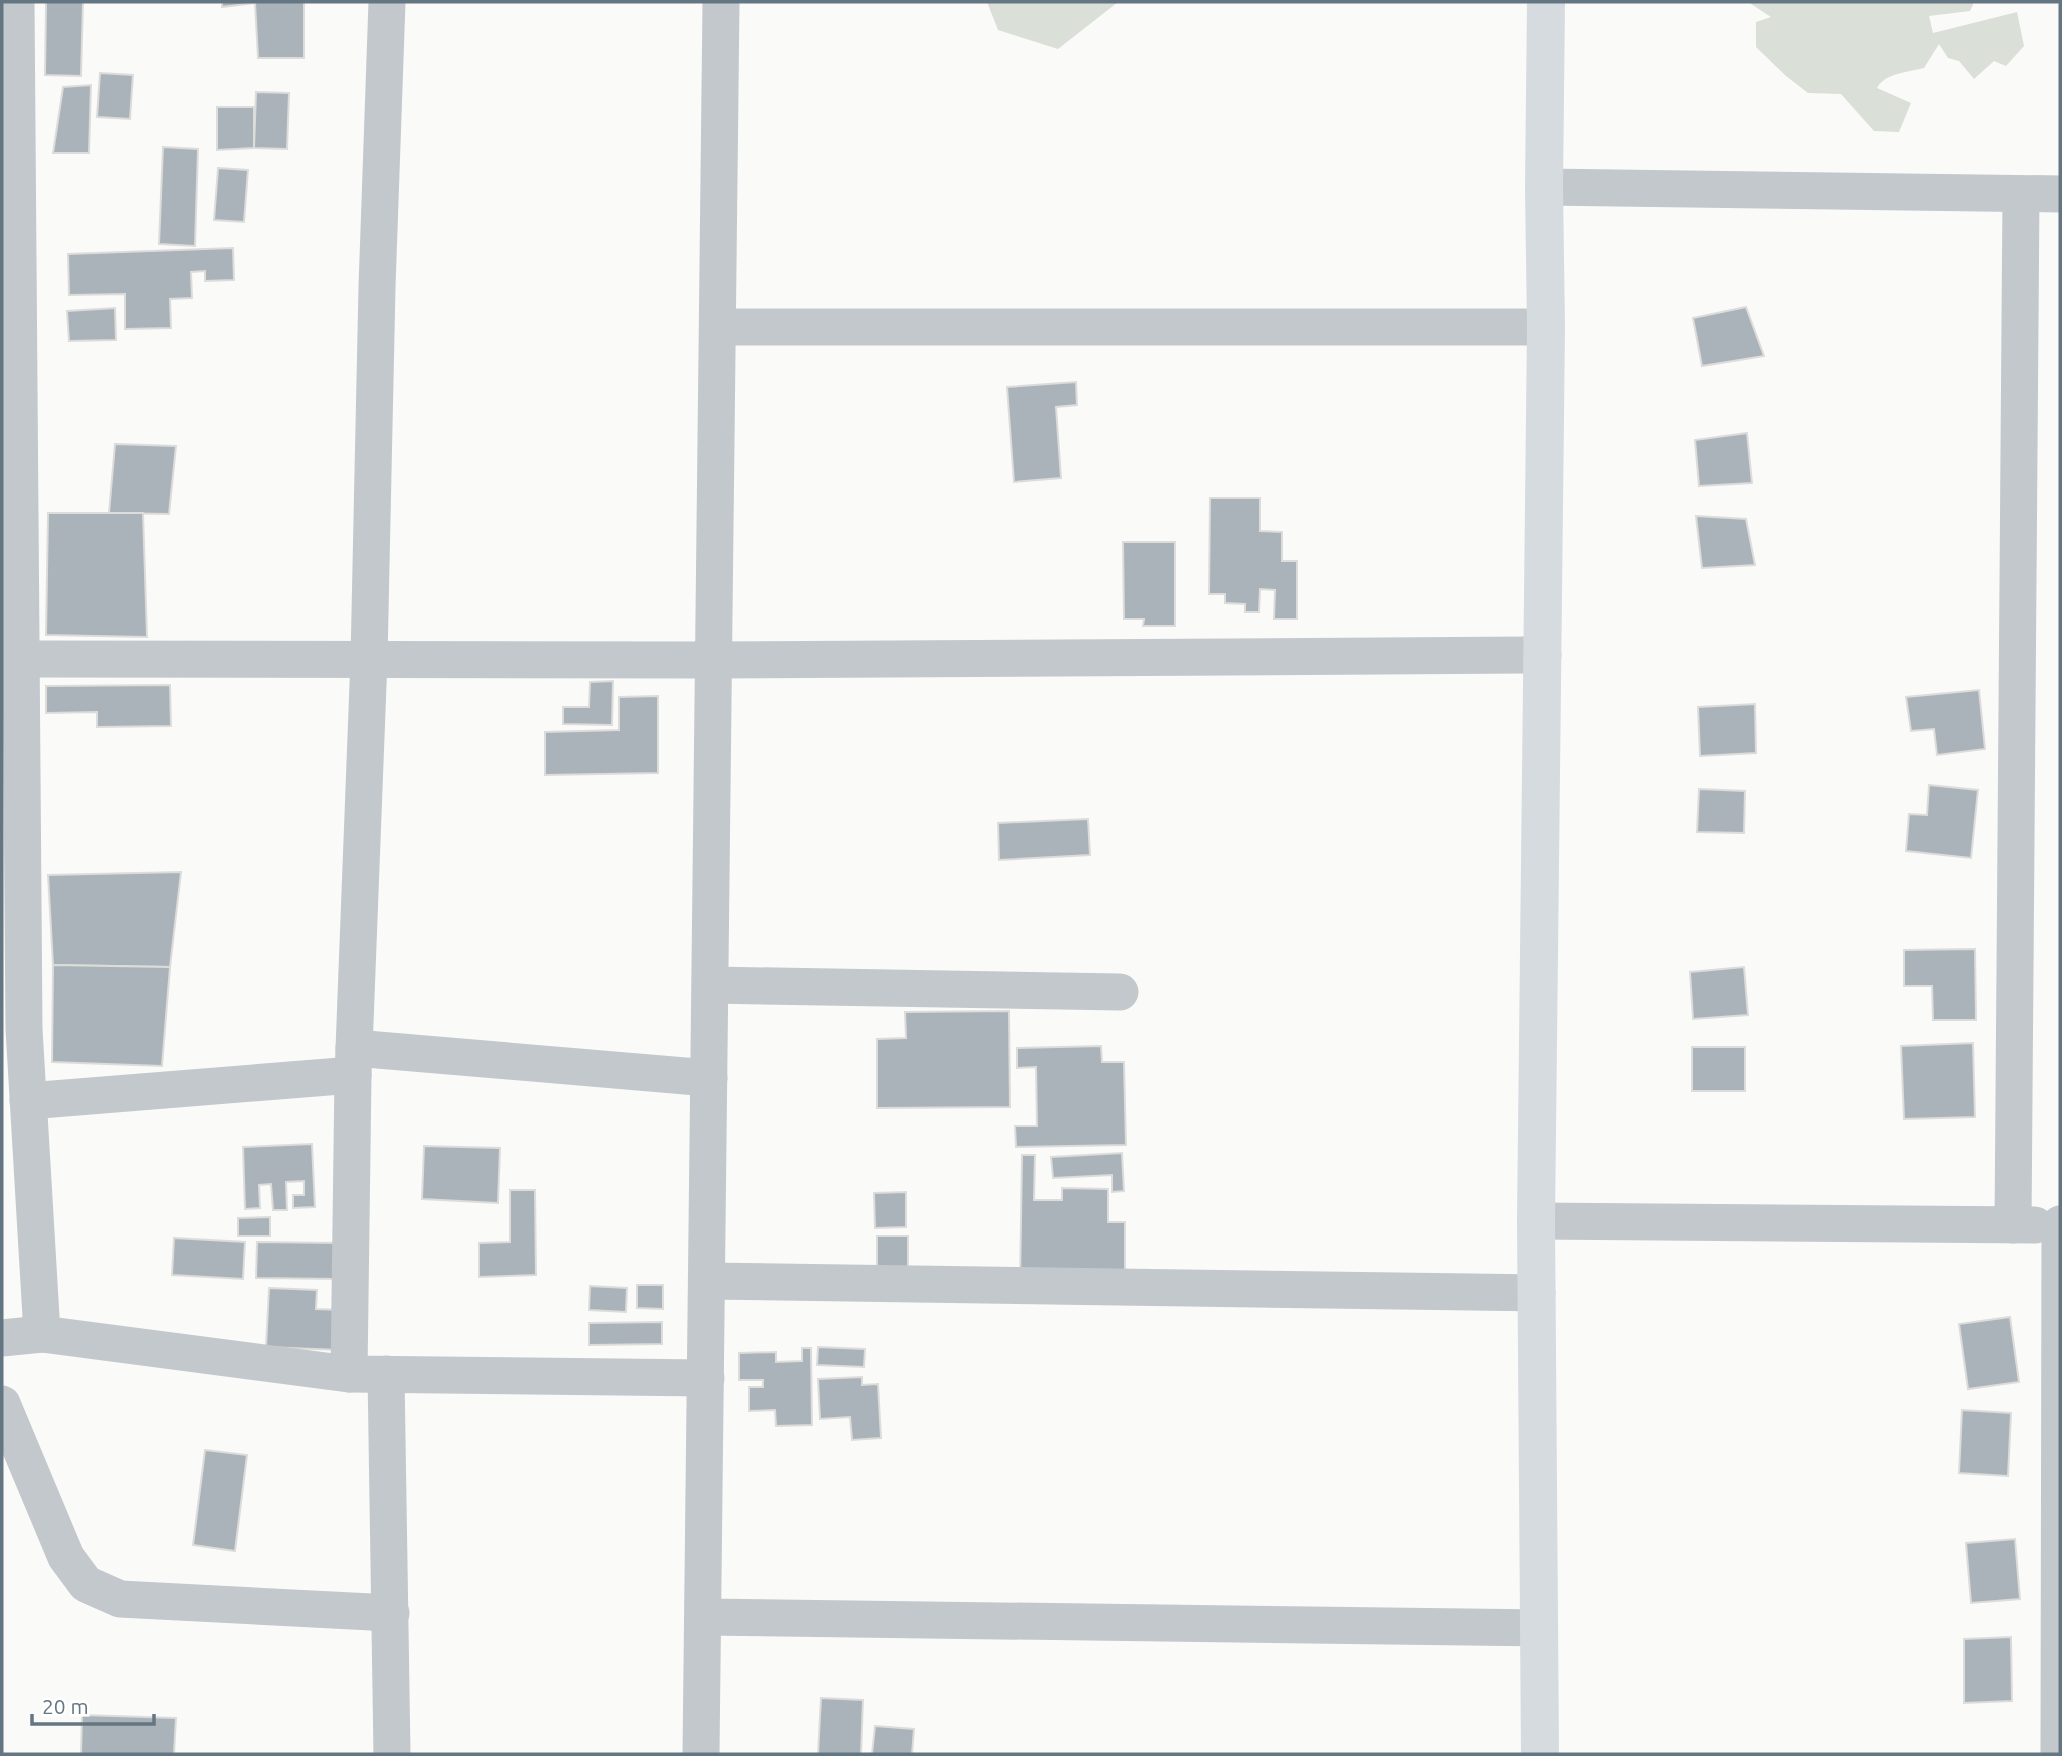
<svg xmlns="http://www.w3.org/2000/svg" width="2062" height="1756" font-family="Ubuntu,sans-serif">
<rect width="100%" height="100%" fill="#fafaf8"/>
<g fill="#dadfd7">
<polygon points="987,2 1118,2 1058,49 998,30"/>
<path d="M1748,2H1974L1970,11L1929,16L1933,33L2017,12L2024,46L2006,66L1994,61L1974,79L1959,61L1948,58L1939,44L1924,68C1908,72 1885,73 1877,88L1911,103L1899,132L1874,131L1841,94L1808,93L1786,76L1756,47V22L1771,17Z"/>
</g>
<g fill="#aab3b9" stroke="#dcdcda" stroke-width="2">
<polygon points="46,2 83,2 81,76 45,75"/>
<polygon points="222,2 304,2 304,58 258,58 255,3 222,7"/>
<polygon points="100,73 133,75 130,119 97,117"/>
<polygon points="91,85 89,153 53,153 63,87"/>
<polygon points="256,92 289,93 287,149 254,148"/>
<polygon points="217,107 254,107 254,148 217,150"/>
<polygon points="163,147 198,149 195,246 159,244"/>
<polygon points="218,168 248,170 244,222 214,220"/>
<polygon points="233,248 234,280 205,281 205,271 191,272 192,298 170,299 171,328 125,329 125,294 69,295 68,254"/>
<polygon points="1746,307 1764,356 1702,366 1693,318"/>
<polygon points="115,308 116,340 69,341 67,311"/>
<polygon points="1076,382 1077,405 1056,407 1061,478 1014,482 1007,387"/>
<polygon points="1747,433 1752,483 1699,486 1695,440"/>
<polygon points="115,444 176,446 169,514 109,513"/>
<polygon points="1210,498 1260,498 1260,531 1282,532 1282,561 1297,561 1297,619 1274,619 1275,590 1260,589 1259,612 1245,612 1245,604 1225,603 1225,594 1209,594"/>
<polygon points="48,513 143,513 147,637 46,635"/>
<polygon points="1696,516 1746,519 1755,565 1702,568"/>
<polygon points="1123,542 1175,542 1175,626 1143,626 1144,619 1124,619"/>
<polygon points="613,681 612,725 563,724 563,707 589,707 590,682"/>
<polygon points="170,685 171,726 97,727 97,712 46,713 46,686"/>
<polygon points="1979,690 1985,749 1937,755 1934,729 1911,731 1906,697"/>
<polygon points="658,696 658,773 545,775 545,732 619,730 619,697"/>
<polygon points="1755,704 1756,753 1700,756 1698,707"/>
<polygon points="1929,785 1978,790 1971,858 1906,851 1909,814 1927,815"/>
<polygon points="1699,789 1745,791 1744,833 1697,832"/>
<polygon points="1088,819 1090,855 999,860 998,823"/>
<polygon points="181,872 170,967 53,965 48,875"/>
<polygon points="1975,949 1976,1020 1933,1020 1932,986 1904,986 1904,950"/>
<polygon points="53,965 170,967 162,1066 52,1062"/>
<polygon points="1744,967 1748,1015 1693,1019 1690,972"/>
<polygon points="1009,1011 1010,1107 877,1108 877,1039 906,1038 905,1012"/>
<polygon points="1973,1043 1975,1117 1904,1119 1901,1046"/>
<polygon points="1101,1046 1102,1062 1124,1062 1126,1145 1016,1147 1015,1126 1037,1126 1036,1067 1017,1068 1017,1048"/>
<rect x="1692" y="1047" width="53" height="44"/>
<polygon points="312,1144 315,1207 293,1208 293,1195 304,1195 304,1181 286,1182 287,1210 273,1210 271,1184 259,1185 260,1208 245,1209 243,1147"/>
<polygon points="424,1146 500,1148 498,1203 422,1199"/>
<polygon points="1122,1153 1124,1191 1112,1192 1112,1175 1053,1178 1051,1157"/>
<polygon points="1022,1155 1035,1155 1034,1200 1062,1200 1062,1188 1108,1189 1108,1222 1125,1222 1125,1285 1020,1284"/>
<polygon points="510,1190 535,1190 536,1275 479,1277 479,1243 510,1242"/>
<polygon points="906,1192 906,1227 875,1228 874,1193"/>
<polygon points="270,1217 270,1236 238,1236 238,1218"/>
<polygon points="877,1236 908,1236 908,1273 877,1274"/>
<polygon points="174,1238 245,1242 243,1279 172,1275"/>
<polygon points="257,1242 338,1243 337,1279 256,1278"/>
<polygon points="637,1285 663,1285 663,1309 637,1308"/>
<polygon points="590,1286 627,1288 626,1312 589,1310"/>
<polygon points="269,1288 317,1290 316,1309 341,1310 339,1350 266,1347"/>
<polygon points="2010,1317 2019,1382 1968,1389 1959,1324"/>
<polygon points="662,1322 662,1344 589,1345 589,1323"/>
<polygon points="818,1347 865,1349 864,1367 817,1365"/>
<polygon points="802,1348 811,1348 812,1425 776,1426 775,1410 749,1411 749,1387 763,1387 763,1380 739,1380 739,1353 776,1352 776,1362 802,1361"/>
<polygon points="862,1377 862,1385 878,1384 881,1438 852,1440 850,1417 820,1419 818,1379"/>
<polygon points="1962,1410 2011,1413 2008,1476 1959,1473"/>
<polygon points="205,1450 247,1455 235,1551 193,1545"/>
<polygon points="2015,1539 2020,1599 1971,1603 1966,1543"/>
<polygon points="2011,1637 2012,1701 1964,1703 1964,1639"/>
<polygon points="821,1698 863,1700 861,1754 818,1754"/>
<polygon points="82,1715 176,1718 174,1754 81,1754"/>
<polygon points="875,1726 914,1729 912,1754 872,1754"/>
</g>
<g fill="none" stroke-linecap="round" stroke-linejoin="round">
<g stroke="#c3c8cc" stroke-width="37">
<polyline points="16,2 24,1029 42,1334"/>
<polyline points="1544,187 2060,194"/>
<polyline points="718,327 1546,327"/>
<polyline points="21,659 714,660 1543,655"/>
<polyline points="711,985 1120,992"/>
<polyline points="354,1048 709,1078"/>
<polyline points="28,1101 353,1075"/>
<polyline points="1536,1221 2035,1225"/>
<polyline points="2013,1225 2021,194"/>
<polyline points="708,1281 1537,1293"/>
<polyline points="2,1338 42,1334 349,1374 706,1378"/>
<polyline points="349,1374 353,1075 369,659 377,287 387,2"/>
<polyline points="386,1374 392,1754"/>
<polyline points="2,1404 66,1557 86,1584 120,1599 391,1613"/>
<polyline points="704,1617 1539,1628"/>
<polyline points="701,1754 721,2"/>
<polyline points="2059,1754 2060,1224"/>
</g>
<polyline stroke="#d6dbdf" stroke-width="38" points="1540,1754 1536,1221 1546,327 1544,187 1546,2"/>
</g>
<rect width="2062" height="1756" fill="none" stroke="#657683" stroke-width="7"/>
<path d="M32 1714v10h122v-10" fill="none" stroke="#657683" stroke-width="3.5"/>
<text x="42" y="1714" font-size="21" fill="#657683" stroke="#ffffff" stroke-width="5" paint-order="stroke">20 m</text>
</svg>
